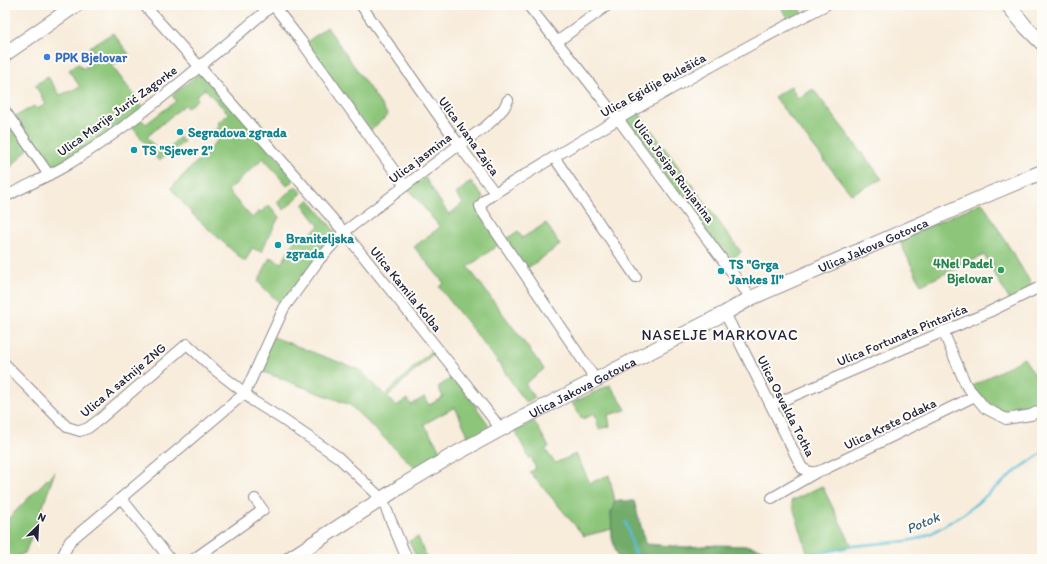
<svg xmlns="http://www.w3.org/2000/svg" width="1047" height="564" font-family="Itim,sans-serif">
<rect width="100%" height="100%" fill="#fdfcf7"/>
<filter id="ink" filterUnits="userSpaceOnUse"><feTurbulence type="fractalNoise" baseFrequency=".025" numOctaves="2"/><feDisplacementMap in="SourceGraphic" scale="8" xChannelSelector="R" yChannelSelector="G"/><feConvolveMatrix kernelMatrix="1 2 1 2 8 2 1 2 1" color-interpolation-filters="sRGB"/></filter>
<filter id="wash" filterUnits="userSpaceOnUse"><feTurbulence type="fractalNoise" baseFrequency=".012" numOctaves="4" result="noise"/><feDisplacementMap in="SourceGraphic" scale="16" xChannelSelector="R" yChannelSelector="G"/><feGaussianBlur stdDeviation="0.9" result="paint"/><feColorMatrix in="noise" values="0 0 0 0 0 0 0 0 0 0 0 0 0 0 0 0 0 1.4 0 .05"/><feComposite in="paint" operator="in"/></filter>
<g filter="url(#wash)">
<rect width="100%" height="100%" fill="#f8ecdb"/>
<g fill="#8dc67a" stroke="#58745a">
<polygon points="780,5 799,5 804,17 790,24"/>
<polygon points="327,27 388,115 367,133 303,45"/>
<polygon points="113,33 129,54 112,66 145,110 49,175 30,147 5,173 5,111 11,119 34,106 37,109 46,104 35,85 48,77 60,95 80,87 69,70 78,63 83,69 97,58 89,47"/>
<polygon points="201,72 296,178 287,186 263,158 228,191 252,218 259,211 261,212 269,205 279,217 261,252 252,248 245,262 193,215 171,188 218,140 211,133 219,126 217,123 229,114 205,89 196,96 198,99 187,108 184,105 147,137 161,154 180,137 184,142 159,161 132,127 141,119 146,124 176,101 172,95"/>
<polygon points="791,86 798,99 813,89 882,179 851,194 774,97"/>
<polygon points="636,109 741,252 727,262 623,119"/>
<polygon points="422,173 449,215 463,203 456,194 471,181 485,200 480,206 502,242 518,231 522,238 546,223 560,245 522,272 502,242 468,267 544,369 525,384 535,397 526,403 495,358 439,287 444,283 414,247 440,227 406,186"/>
<polygon points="296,186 302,193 284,210 277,202"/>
<polygon points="309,199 339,237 284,308 258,282 270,257 282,263 297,236 302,241 319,226 303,205"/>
<polygon points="982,202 1035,290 1010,301 984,255 921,285 899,240"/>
<polygon points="271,336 325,357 360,370 385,395 436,346 438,349 387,397 396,406 407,399 411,405 424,397 429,405 443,397 438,387 454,376 491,428 469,442 467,433 455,407 424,424 443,455 417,470 350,405 256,369"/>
<polygon points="1024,358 1042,387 1042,409 1006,419 985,408 969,388"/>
<polygon points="610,385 624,406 626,410 608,415 610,426 599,429 595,414 582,419 572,403"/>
<polygon points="534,421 549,447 545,449 555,463 576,454 590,483 609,475 615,501 611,513 612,529 584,536 530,472 536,469 531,457 529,458 515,431"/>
<polygon points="55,471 40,515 25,553 12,559 5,559 5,522"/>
<polygon points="822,486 852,546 808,556 802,535 791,501"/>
<polygon points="418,537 427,559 417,559 409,541"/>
</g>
<polygon fill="#72ab6a" stroke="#4a6652" points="615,501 634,501 646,544 687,547 717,545 749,546 769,551 773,559 618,559 612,538 611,513"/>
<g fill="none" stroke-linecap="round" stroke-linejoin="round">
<g stroke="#59bed7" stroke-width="2.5">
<polyline points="626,522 635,554 637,559"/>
<polyline points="790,559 808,556 852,546 905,541 917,539 932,533 965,513 1016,471 1042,453"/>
</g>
</g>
</g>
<g filter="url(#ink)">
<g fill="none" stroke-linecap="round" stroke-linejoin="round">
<defs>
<g id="street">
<polyline points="144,5 199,66 344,232 466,384 501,429"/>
<polyline points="273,5 302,42 405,186"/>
<polyline points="361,5 459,145 495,193 485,200 480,206 482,211 596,380"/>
<polyline points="528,5 618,119 751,298"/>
<polyline points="558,41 608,5"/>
<polyline points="5,111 49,175"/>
<polyline points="554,157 636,277"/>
<path d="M495,193C603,126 714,63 826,5"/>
<path d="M5,197C25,186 47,177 67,165C140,120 207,60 273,5"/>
<path d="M725,313L802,468C812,474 815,473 825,469L975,396"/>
<polyline points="943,331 966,385 985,408 1006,419 1031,415 1042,409"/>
<polyline points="5,364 67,427 80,431 88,428 100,419 187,344 215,370 245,393 284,308 319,260 344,232 459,145 484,128 494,119 504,108 508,100"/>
<polyline points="772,405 989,312 1042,286"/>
<polyline points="121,498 245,393 253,401 282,419 338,457 382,499 407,559"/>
<polyline points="772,498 815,473"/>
<polyline points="61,559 70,541 121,498 170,559"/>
<polyline points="194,559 263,510 255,499"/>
</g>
<g id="secondary">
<polyline points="1008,5 1026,27 1042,43"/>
<polyline points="5,54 76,5"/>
<path id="s1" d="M289,559L400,487L448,458L501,429L725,313L751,298L994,192L1042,172"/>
</g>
</defs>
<use href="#street" stroke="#8d878b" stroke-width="12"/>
<use href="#secondary" stroke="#8d878b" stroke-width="16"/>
<use href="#street" stroke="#fff" stroke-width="10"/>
<use href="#secondary" stroke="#fff" stroke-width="14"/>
</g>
</g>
<circle fill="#3f7fe0" stroke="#fdfcf7" stroke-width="1.5" cx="47" cy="57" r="4"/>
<g fill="#0f9aa8" stroke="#fdfcf7" stroke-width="1.5">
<circle cx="180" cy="132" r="4"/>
<circle cx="134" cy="150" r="4"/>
<circle cx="278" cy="245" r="4"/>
<circle cx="721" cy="271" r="4"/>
</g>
<circle fill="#2e9e5b" stroke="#fdfcf7" stroke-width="1.5" cx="1001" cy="270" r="4"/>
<g text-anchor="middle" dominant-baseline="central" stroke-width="4" stroke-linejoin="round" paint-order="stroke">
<g font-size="13" font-weight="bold" fill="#366cbe" stroke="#fdfcf7" text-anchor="start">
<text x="55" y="57">PPK Bjelovar</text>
</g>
<g font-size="13" fill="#22223b" stroke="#fdfcf7">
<text transform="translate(653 85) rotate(-29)">Ulica Egidije Bulešića</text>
<text transform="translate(117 111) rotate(-36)">Ulica Marije Jurić Zagorke</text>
<text transform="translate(469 136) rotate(54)">Ulica Ivana Zajca</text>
<text transform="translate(420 158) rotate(-37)">Ulica jasmina</text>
<text transform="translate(674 171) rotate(53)">Ulica Josipa Runjanina</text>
<text stroke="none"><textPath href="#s1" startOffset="664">Ulica Jakova Gotovca</textPath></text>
<text transform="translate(406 289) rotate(51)">Ulica Kamila Kolba</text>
<text transform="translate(902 335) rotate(-23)">Ulica Fortunata Pintarića</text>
<text transform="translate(123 380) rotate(-40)">Ulica A satnije ZNG</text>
<text stroke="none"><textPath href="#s1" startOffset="340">Ulica Jakova Gotovca</textPath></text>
<text transform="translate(786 406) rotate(63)">Ulica Osvalda Totha</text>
<text transform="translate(890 424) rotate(-26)">Ulica Krste Odaka</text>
</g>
<g font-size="13" font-weight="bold" fill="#0d838f" stroke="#fdfcf7" text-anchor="start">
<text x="188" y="132">Segradova zgrada</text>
<text x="142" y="150">TS "Sjever 2"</text>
<text x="286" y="238">Braniteljska<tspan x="286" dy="15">zgrada</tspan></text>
<text x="729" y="264">TS "Grga<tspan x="729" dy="15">Jankes II"</tspan></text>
</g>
<g font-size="13" font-weight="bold" fill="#27864d" stroke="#fdfcf7" text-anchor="end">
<text x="993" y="263">4Nel Padel<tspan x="993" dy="15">Bjelovar</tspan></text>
</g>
<g font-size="14" font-style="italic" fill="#386079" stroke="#fdfcf7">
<text transform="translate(923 523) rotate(-23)">Potok</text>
</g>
<g font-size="15" letter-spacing="1" fill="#22223b" stroke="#fdfcf7">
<text x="720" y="335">NASELJE MARKOVAC</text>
</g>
</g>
<rect width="1047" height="564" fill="none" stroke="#fdfcf7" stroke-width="20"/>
<g transform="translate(38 526) rotate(24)" stroke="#fdfcf7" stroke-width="3" paint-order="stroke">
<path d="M0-3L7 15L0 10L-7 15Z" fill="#22223b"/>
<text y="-6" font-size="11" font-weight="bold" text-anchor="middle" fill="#22223b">N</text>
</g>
</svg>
